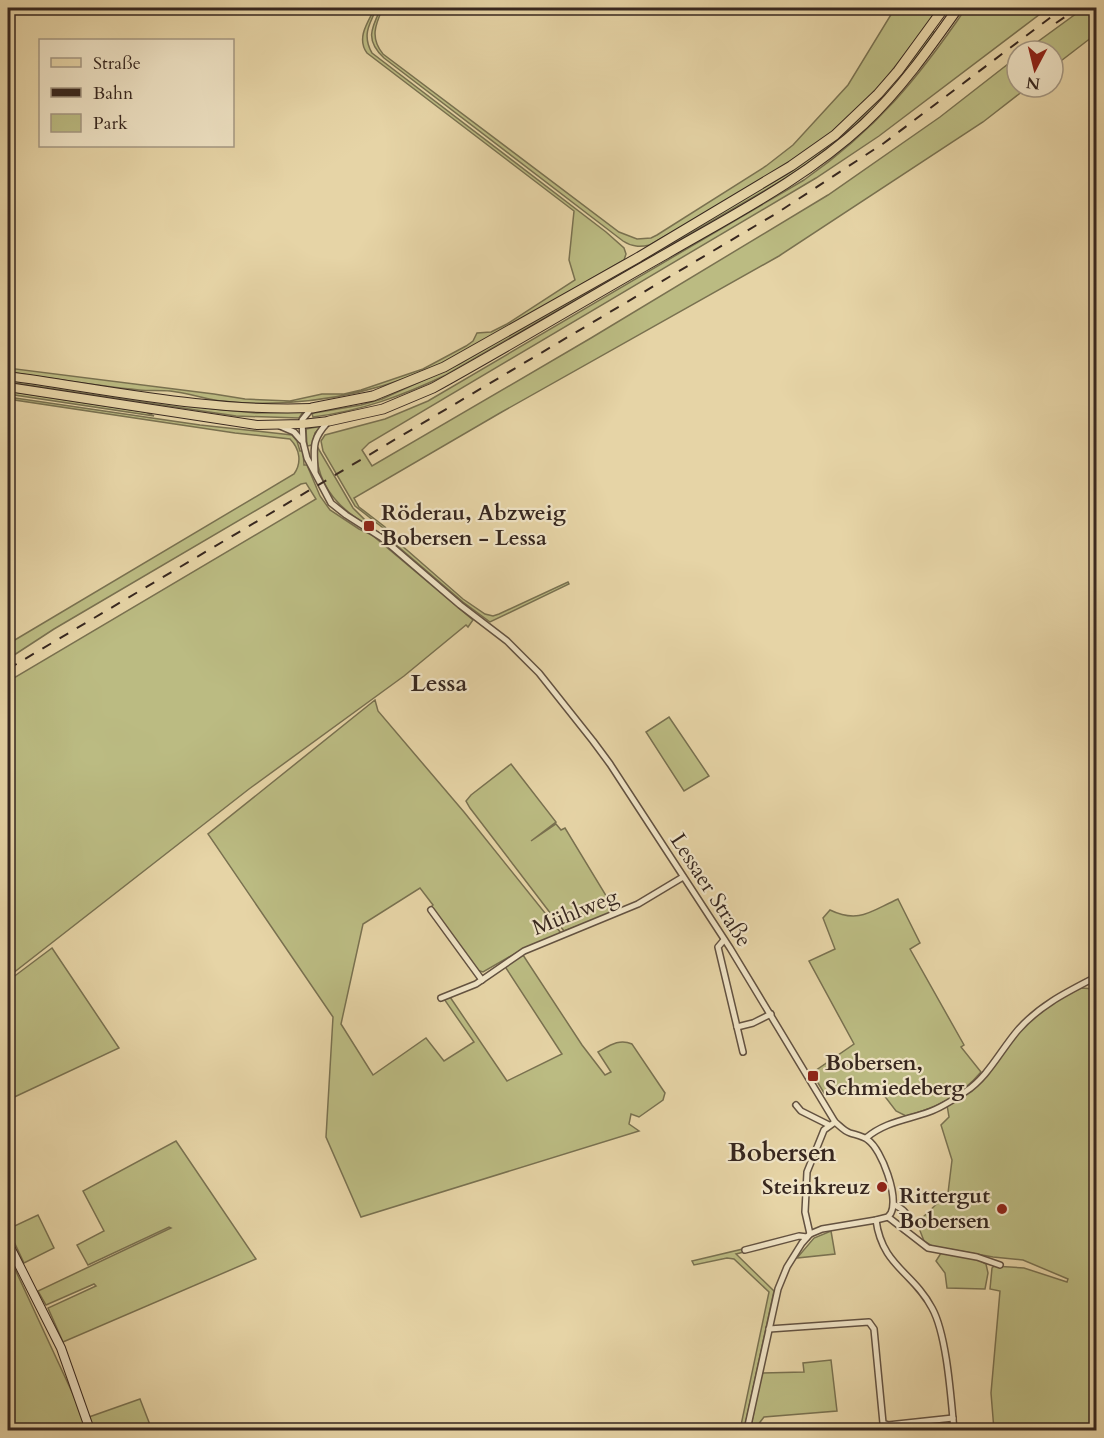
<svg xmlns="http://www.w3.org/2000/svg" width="1104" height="1438" font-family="Cardo,serif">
<rect width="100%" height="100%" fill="#e6d4a6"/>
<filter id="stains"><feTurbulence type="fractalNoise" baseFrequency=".00333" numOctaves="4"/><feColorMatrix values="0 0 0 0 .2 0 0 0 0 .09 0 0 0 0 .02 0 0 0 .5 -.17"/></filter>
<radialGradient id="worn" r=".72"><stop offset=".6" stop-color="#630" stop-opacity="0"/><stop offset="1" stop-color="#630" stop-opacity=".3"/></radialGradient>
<g fill="#bbbb82" stroke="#797150" stroke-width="1.5">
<path d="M375,8H377C369,24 362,36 372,53L606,232L624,248L626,254L624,260L454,358C382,393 308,408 229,402C209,401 190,393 170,391C160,390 149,391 139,390C95,386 51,378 8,372V368L214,394L245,399L290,401L322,394H344L361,390L423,369L466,346L473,341L477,333L491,332L507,324L575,280L569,260L574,211L367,53C356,38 368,22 375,8Z"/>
<path d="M381,8H383C375,25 370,38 383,54L619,232L637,239L651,238L657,235L766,166L793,145L848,85L895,8H939C907,52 875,97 832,132C777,177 711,209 650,245C640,247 632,247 623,241L384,58C365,40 371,29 381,8Z"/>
<path d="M966,8H1048L879,136L816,178L369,443L362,450L372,466L591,338L828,195L940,117L1017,57V87H1028L983,122L779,256L500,413L354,498L359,507L385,527L392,537L463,599L485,614L493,616L499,614L568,582L569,584L490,622L463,602L387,537V531L355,506L323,451L321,441L325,435L385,419L428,401L804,180C876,129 917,80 966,8Z"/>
<polygon points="1084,8 1096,8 1096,34 1053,67 1053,51 1025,51"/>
<path d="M933,31L935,33C897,92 846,138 788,177L446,375C402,396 361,411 313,417L312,414L314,413L361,405L382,399L459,364L787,174L841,135L863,115L903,71Z"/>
<polygon points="8,380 214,409 257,413 303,412 299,418 236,416 8,382"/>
<polygon points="8,391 146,412 154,416 8,394"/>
<path d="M8,397L200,425L292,435L297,441L300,451H303L304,465H307L320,496L330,510L359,529L372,535L473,620L468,627L466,625L404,676L249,789L8,977V678L9,681L316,499L306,483L301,484L54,629L8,659V644L294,474C302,463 300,449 290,439L235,433L8,399Z"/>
<polygon points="322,426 315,433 312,445 307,446 306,429"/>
<path d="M318,448L353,508L367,522L366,524C336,507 317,484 316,449Z"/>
<path d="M375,700L378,711L464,812L561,933L523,949L483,972L477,970L431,907L433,905L420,888L363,924L341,1024L373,1075L426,1038L444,1061L474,1042L444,999L450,997L507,1081L562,1054L504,965L523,955L582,1045L605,1075L611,1072L598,1052C609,1046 619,1038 632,1044L665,1093L663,1100L639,1117L631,1114L629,1124L639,1131L361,1217L326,1137L333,1017L208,834Z"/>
<polygon points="669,717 709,776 684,791 646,732"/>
<polygon points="511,764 556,822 531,841 556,824 561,830 565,828 616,912 564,931 470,808 466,801 471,795"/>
<path d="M898,899L920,943L910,949L964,1045L961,1047L981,1072C961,1096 936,1108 906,1116L896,1111L880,1090L824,1093L812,1073L854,1044L809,961L835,949L823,918L830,910C859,924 871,911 898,899Z"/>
<polygon points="52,948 119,1048 8,1100 8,981"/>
<polygon points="1081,988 1096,989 1096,1430 994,1430 991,1393 1000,1291 990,1289 992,1268 994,1266 1024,1268 1067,1282 1068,1279 1023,1260 993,1257 932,1246 924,1241 917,1223 948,1193 952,1160 941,1125 949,1117 947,1105 967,1093 1027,1022 1052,1001"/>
<polygon points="176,1141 256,1259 63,1342 48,1308 96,1286 94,1284 46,1305 38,1291 171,1228 169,1227 88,1265 77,1245 104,1231 83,1191"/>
<polygon points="38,1215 54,1248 24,1263 8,1229"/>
<polygon points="831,1231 835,1254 797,1258 814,1238"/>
<polygon points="743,1249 744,1252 736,1254 774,1291 744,1430 740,1430 769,1292 734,1259 727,1258 694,1265 692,1261"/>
<polygon points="941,1253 977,1259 986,1264 988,1273 985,1289 947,1288 945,1273 936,1261"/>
<polygon points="8,1254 84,1418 89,1430 8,1430"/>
<polygon points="831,1360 837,1411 764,1417 754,1430 750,1430 762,1373 804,1372 803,1363"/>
<polygon points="140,1399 152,1430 95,1430 89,1417"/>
<polygon points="947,1421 950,1423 951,1430 872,1430 937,1425 939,1422"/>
</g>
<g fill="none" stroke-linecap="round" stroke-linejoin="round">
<defs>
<g id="street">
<path d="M311,409L302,420L303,442L307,458L331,503L346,515L382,538L460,605L507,641L539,673L593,741L610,764L730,948L835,1122C840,1126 844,1131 850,1133C856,1135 863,1136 868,1140C882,1150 899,1197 891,1213L888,1217L876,1220L822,1229L810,1234L802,1243L787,1267L778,1289L747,1430"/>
<polyline points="280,426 294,432 301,440"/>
<path d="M315,471C314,448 311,440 328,422"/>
<polyline points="431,910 482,980"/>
<polyline points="724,940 718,947 743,1052"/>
<polyline points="441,998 476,984 524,951 638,904 683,877"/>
<polyline points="737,1027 753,1023 771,1014"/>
<polyline points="796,1105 801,1111 829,1125"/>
<path d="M866,1138C885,1122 906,1120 929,1112C941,1108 953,1100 965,1092C988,1077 1000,1051 1018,1030C1040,1005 1067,992 1096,977"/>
<path d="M895,1205C904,1210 908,1213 909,1224L905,1230"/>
<polyline points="888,1217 928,1248 977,1257 1000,1265"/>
<path d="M876,1220C882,1266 913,1272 932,1308C947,1335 951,1399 954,1430"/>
<polyline points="810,1234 805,1212 807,1172 824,1130 835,1122"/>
<polyline points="745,1250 799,1236 807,1237"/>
<polyline points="769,1329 869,1322 874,1329 883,1423 888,1425 953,1418"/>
</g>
<polyline id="secondary" points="8,1243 61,1348 90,1430"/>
<g id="primary">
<path d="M8,376C109,390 209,412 312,408"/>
<polyline points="8,387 257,425 302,424 329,421"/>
</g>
<g id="highway">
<polyline points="312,408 373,396 444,367 639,257 791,166 835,135 878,94 898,71 944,8"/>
<path d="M329,421L383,409L433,388C511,345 588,298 666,254C733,215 806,178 864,124C900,90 929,49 958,8"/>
</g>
</defs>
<use href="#street" stroke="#635241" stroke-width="8"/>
<use href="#secondary" stroke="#37271f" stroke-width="10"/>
<use href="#primary" stroke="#37271f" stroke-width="10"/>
<use href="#highway" stroke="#37271f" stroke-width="11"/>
<use href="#street" stroke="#efe3c5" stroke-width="5"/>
<use href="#secondary" stroke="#efe3c5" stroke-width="8"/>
<use href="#primary" stroke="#e6d4a6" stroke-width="8"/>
<use href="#highway" stroke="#e6d4a6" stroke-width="9"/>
<g stroke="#37271f" stroke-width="2" stroke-dasharray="10 10" stroke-linecap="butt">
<polyline points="1056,23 1078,8"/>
<polyline points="8,669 777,213 884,143 1063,8"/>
</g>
</g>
<g fill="#8f2418" stroke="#efe3c5" stroke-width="2">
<rect x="363" y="520" width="12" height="12" rx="3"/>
<rect x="807" y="1070" width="12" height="12" rx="3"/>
<circle cx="882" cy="1187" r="6"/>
<circle cx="1002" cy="1209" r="6"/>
</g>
<g text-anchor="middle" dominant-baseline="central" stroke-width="4.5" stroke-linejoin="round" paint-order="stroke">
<g font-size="22" font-weight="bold" fill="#37271f" stroke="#efe3c5" text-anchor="start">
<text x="381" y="513">Röderau, Abzweig<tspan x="381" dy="25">Bobersen - Lessa</tspan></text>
<text x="825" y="1063">Bobersen,<tspan x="825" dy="25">Schmiedeberg</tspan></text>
<text x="870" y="1187" text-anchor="end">Steinkreuz</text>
<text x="990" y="1196" text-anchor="end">Rittergut<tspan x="990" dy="25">Bobersen</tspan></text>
</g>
<g font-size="22" fill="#37271f" stroke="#efe3c5">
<text transform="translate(711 890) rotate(57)">Lessaer Straße</text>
<text transform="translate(575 912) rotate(-22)">Mühlweg</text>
</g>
<g font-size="24" font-weight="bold" fill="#37271f" stroke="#efe3c5">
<text x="439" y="683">Lessa</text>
</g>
<g font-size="26" font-weight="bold" fill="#37271f" stroke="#efe3c5">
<text x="782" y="1152">Bobersen</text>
</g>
</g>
<rect width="1104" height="1438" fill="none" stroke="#e6d4a6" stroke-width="30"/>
<rect x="9" y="9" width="1086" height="1420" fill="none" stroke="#37271f" stroke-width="3"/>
<rect x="15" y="15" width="1074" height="1408" fill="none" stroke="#37271f" stroke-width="1.5"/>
<rect x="39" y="39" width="195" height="108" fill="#efe3c5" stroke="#a59883" stroke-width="1.5"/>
<rect x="51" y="58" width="30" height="9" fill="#e6d4a6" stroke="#a59883" stroke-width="1.5"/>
<text x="93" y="69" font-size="18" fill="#37271f">Straße</text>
<rect x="51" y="88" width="30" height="9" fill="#37271f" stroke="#a59883" stroke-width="1.5"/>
<text x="93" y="99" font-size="18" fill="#37271f">Bahn</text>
<rect x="51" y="114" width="30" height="18" fill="#bbbb82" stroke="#a59883" stroke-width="1.5"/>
<text x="93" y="129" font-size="18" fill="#37271f">Park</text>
<g transform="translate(1035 69) rotate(187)"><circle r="28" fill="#efe3c5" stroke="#a59883" stroke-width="1.5"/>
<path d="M0-4.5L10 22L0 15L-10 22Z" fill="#8f2418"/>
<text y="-9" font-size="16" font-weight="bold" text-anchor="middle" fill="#37271f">N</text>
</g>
<rect width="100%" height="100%" filter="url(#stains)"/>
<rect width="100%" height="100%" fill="url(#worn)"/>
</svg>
